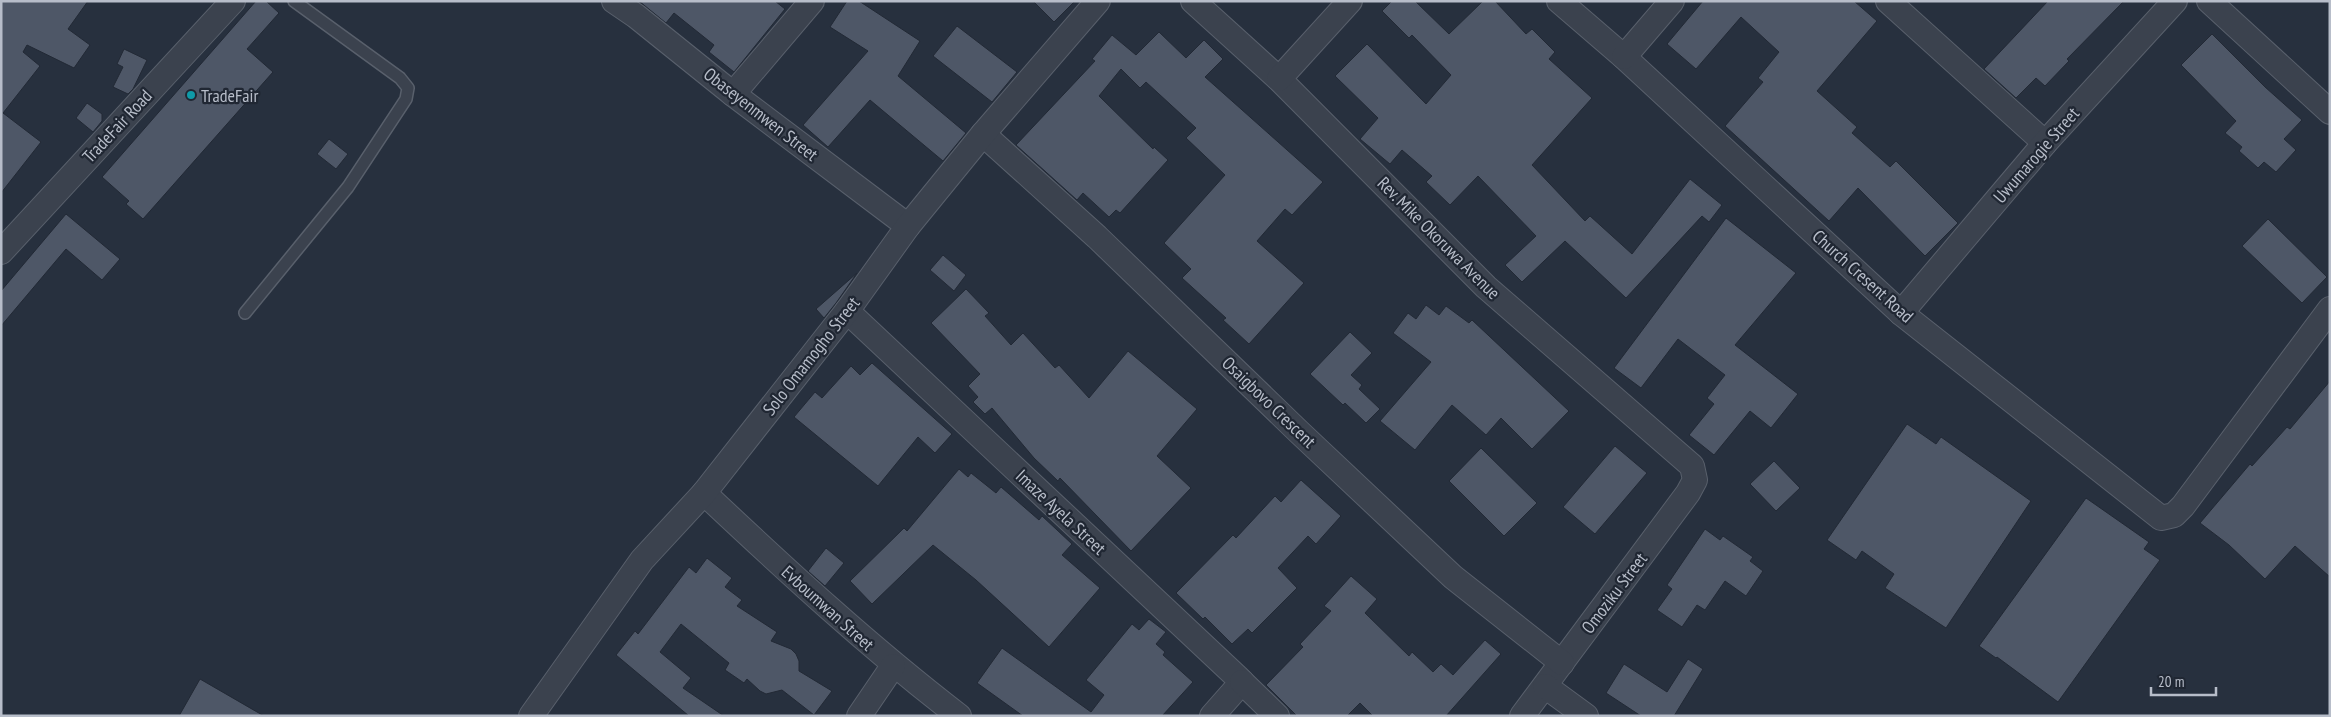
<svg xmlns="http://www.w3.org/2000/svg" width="2331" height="717" font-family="'PT Sans Narrow',sans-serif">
<rect width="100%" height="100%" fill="#27303e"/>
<g fill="#4e5767" stroke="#222935">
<polygon points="1,1 88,1 68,29 90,45 74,68 27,45 23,52 40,66 3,113 41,142 1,193"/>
<polygon points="256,1 266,1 279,13 247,49 273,72 143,219 126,204 129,201 102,177"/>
<polygon points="639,1 775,1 785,9 734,72 709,52 714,45 674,13 666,23"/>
<polygon points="847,1 859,1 920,41 898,76 966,133 943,161 870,100 828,147 803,125 868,51 830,27"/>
<polygon points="1033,1 1075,1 1054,22"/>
<polygon points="1392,1 1415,1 1449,34 1483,1 1495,1 1526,34 1532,29 1555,52 1549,59 1592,98 1532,165 1585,221 1590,216 1632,254 1690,179 1722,205 1709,222 1702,216 1626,298 1565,241 1522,282 1505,265 1536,236 1478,176 1450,205 1426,182 1432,176 1402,150 1390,164 1360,139 1378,118 1335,76 1367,44 1426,104 1451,75 1412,35 1409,38 1382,11"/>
<polygon points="1703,1 1854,1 1877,21 1817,91 1857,127 1852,133 1890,167 1896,161 1958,223 1925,256 1858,188 1829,221 1725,126 1763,82 1758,78 1779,52 1741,17 1696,69 1667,44"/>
<polygon points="2048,1 2124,1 2067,59 2069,61 2045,86 2036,78 2016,98 1984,69"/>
<polygon points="957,26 1017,72 992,102 933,56"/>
<polygon points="1159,32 1186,58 1204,40 1223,59 1205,77 1323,182 1292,215 1285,209 1257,241 1304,283 1249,344 1223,320 1226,318 1182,278 1191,269 1164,243 1225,175 1186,138 1196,128 1146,82 1140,88 1121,69 1099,96 1153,149 1154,147 1168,160 1120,213 1116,210 1109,217 1083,193 1077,200 1016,145 1095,61 1092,59 1112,35 1136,55"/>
<polygon points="2212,34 2265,87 2302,120 2284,139 2296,150 2276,172 2264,162 2258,168 2239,151 2242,147 2225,133 2236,121 2181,65"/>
<polygon points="124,49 147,60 133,89 128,94 113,87 123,67 117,64"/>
<polygon points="87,103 102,114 102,121 93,132 76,118"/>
<polygon points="329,139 348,154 336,169 317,154"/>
<polygon points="66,214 120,259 102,280 66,249 1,326 1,291"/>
<polygon points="1726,218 1796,273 1735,345 1798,394 1771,428 1750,411 1714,455 1689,435 1714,404 1707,398 1725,375 1678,339 1641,388 1614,368"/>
<polygon points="2268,219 2327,277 2302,303 2242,246"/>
<polygon points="943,255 966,275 954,291 930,270"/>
<polygon points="857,273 836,303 824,318 816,309"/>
<polygon points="966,289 989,313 985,316 1011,345 1023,333 1055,368 1059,365 1089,398 1128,351 1197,409 1157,456 1191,488 1131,551 1060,478 1058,481 1034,458 992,408 985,414 973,402 978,397 968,386 980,374 931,323"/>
<polygon points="1426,305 1439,315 1446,306 1469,323 1472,320 1569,411 1532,449 1501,418 1486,435 1452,405 1415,450 1380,421 1431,362 1393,333 1408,313 1416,319"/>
<polygon points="1350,332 1372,353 1351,375 1362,385 1359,389 1380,409 1366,423 1345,403 1343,405 1310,374"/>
<polygon points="872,363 952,434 935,453 918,437 878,486 794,417 815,392 822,398 851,366 860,375"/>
<polygon points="2330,381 2330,577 2295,546 2265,579 2229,545 2200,523 2250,464 2252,466 2287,427 2290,429"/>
<polygon points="1907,424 1936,444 1941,437 2031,501 1946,628 1885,588 1894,574 1862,551 1856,560 1827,540"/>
<polygon points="1615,446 1647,473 1595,534 1563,507"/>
<polygon points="1481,448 1537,503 1504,536 1449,481"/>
<polygon points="1774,461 1800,488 1776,511 1750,484"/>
<polygon points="959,469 968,477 971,473 996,493 1001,487 1039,520 1042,516 1072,544 1062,555 1100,588 1049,647 976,580 933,545 872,604 850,581 904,528 907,531"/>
<polygon points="1301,480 1341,516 1316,544 1308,536 1278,568 1297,588 1252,633 1248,629 1232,644 1205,617 1203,619 1176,593 1233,535 1236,538 1275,496 1281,502"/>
<polygon points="2086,498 2149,542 2144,549 2160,560 2058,702 1997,657 1996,658 1979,646"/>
<polygon points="1705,529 1720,540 1723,536 1753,557 1750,561 1763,571 1746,596 1725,581 1705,610 1697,605 1682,627 1657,610 1672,589 1667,585"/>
<polygon points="826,548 844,563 825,586 808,571"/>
<polygon points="707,558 732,578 725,587 742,600 737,606 777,632 771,641 791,649 796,654 799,661 799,671 832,691 814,715 782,690 766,694 760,691 747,679 744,683 725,670 729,663 681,624 660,652 691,678 683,688 724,716 689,716 616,655 635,631 638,634 689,567 696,573"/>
<polygon points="1351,576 1377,599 1365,613 1409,656 1412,652 1433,672 1441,664 1453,675 1485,640 1501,654 1446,716 1373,716 1360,703 1347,716 1297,716 1266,685 1303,647 1300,644 1331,611 1324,606"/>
<polygon points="1149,619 1166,632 1156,644 1165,652 1163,655 1193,682 1162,716 1023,716 977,683 1002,648 1091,712 1104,695 1086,680 1132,624 1139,630"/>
<polygon points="1688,659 1703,669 1674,716 1641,716 1606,693 1624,664 1667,692"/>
<polygon points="200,679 264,716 179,716"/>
</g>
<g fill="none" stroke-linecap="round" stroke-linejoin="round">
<defs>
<polyline id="service" points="245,313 348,187 406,99 408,88 400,78 294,1"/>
<g id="minor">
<polyline points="614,1 636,16 733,94 908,226"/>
<polyline points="1193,1 1279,79 1486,287 1692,466 1695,480 1688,493 1522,716"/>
<polyline points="1559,1 1624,57 1901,313 2161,518 2174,515 2183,506 2330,309"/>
<polyline points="1888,1 2045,143"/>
<polyline points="2209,1 2330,112"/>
<polyline points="1624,57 1672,1"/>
<polyline points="1279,79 1350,1"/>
<polyline points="733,94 812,1"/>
<polyline points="983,134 1097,237 1299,432 1453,577 1562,663"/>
<polyline points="1,252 233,1"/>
<polyline points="847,311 1237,677 1242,682 1212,716"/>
<polyline points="1901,313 2045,143 2175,1"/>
<path d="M704,493C787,571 868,646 959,716"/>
<polyline points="1242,682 1277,716"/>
<polyline points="1545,686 1586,716"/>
<polyline points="531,716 642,560 704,493 847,311 908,226 983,134 1098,1"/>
<polyline points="859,716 893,666"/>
</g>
</defs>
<use href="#service" stroke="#59606c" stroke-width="14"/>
<use href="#minor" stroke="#59606c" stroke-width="26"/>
<use href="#service" stroke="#3b424e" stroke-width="11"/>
<use href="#minor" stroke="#3b424e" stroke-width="24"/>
</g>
<circle fill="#0f9aa8" stroke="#202733" stroke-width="2" cx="191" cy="95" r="5"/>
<g text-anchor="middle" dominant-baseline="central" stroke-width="4.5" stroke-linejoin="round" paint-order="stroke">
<g font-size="18" fill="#b7bdc9" stroke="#202733" text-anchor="start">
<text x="201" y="95">TradeFair</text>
</g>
<g font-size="18" fill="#b7bdc9" stroke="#202733">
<text transform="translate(761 114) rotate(38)">Obaseyenmwen Street</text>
<text transform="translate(117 126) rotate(-47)">TradeFair Road</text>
<text transform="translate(2036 155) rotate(-49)">Uwumarogie Street</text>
<text transform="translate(1439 238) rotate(45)">Rev. Mike Okoruwa Avenue</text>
<text transform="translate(1863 276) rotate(42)">Church Cresent Road</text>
<text transform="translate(811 356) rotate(-52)">Solo Omamogho Street</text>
<text transform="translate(1269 402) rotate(44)">Osaigbovo Crescent</text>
<text transform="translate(1061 512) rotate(43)">Imaze Ayela Street</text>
<text transform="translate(1614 593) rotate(-53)">Omoziku Street</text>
<text transform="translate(828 608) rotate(42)">Evboumwan Street</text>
</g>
</g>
<rect width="2331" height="717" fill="none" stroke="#b7bdc9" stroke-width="5"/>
<path d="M2151 687v8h65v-8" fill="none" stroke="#b7bdc9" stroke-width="2.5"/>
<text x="2158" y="687" font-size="15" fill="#b7bdc9" stroke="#202733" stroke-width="4" paint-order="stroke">20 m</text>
</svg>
